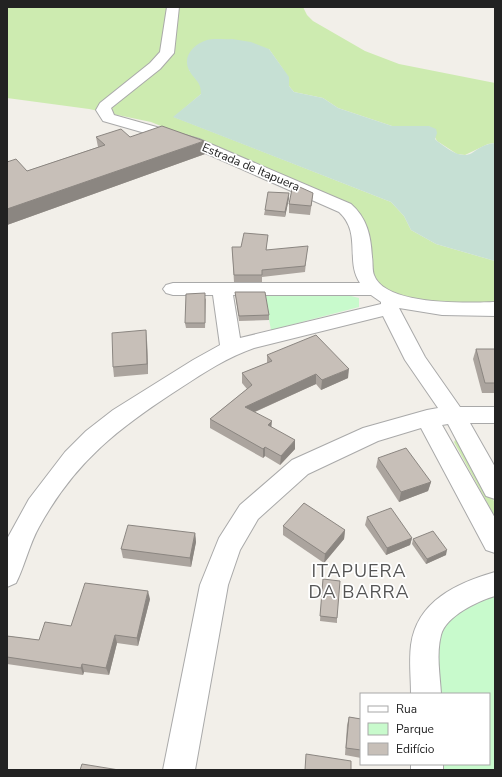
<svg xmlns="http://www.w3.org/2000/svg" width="502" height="777" font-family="'Nunito Sans',sans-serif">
<rect width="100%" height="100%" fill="#f2efe9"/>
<g fill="#cdebb0">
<path d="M7,7H303L307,15L313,21L365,51L399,64L495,83V143L488,144L465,155L457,154L437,141L429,126H392L338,108L323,98L294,92L289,86L283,69L269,49L189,70L201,85V94L174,117L391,202L404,216L411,230L436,244L495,261V303C464,303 430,305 400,296C392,293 385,289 378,285L348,205L321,191L151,122L89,109L7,98Z"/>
<polygon points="456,439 461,441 495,503 495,517 454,442"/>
</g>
<path fill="#c6e0d4" d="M232,39L251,42L269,49L289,77V86L294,92L323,98L338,108L392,126H429L436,129L437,133L435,139L437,141C446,147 459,160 472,153C479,148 485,144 495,143V261L436,244L411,230L404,216L391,202L173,117L201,94C201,81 195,81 189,70C182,56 194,44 207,40C215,38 225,40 232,39Z"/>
<g fill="#c8facc">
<polygon points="264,292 347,295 359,298 359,307 271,330"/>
<polygon points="495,597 495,770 439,770 439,764 489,764 489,694 437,694 437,644 439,632 453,613 487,598"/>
</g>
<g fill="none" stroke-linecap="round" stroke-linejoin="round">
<defs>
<g id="minor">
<path d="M167,7H179L174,53L160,69L111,108L114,115L199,139L351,204C367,218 371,236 372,257C373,262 372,270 374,275C385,306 469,303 495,302V316L442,315L399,308L425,357L460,407H495V423H470L495,467V499L486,496L448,424L442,425L495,518V553L486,550L421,428L378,441L308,474L258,519L240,550L228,585L195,770H163L200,585L219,538L240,505L292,460L363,428L427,410L438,408L405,360L383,316L254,348C228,357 205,372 182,387C120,427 76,460 39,527C29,545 25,565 16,583L7,587V539L29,499L65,452L86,431L113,410L193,360L220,345L213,295H173L166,293L163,289L166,285L173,283H360C345,261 362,233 339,212L187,145L103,121L96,110L100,103L150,63L160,52ZM233,295H371L381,302V304L240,338Z"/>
<path d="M495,572V596C478,601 446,616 441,635C436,654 440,675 441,694H411C411,678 409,661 411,645C417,601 457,583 495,572Z"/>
<rect x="411" y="764" width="32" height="6"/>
</g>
</defs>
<use href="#minor" stroke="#a9a9a9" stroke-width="2"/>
<use href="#minor" fill="#fff" fill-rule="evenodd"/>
</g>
<g fill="#aba49e">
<polygon points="96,137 130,137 205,154 7,225 7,162 27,171 98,147"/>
<polygon points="313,193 312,202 310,215 289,213 289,204"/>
<polygon points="289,198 285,217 264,215 265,210"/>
<polygon points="268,235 266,250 307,252 305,272 262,277 262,282 234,282 232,247 241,247"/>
<polygon points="235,292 269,315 269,320 239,321"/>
<polygon points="206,298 205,328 186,328 185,323"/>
<polygon points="147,340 148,374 114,377 113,367"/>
<polygon points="476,349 495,349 495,393 482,393 473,359"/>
<polygon points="267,355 348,378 321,390 316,384 255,412 272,427 295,449 280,465 265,456 263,458 210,428 210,419 247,389 242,383 242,373 267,363"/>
<polygon points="378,458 431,482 428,491 399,502 376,467"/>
<polygon points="367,517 412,538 410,545 386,555 365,525"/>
<polygon points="283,526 345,530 344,539 324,563 283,535"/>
<polygon points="195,533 196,542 191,567 123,558 121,549"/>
<polygon points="413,539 446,555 426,564 412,544"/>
<polygon points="323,579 337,618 337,623 320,621"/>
<polygon points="150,599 138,646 117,643 109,675 84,672 83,675 7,664 7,636 39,640 71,626"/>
<polygon points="349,717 361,719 361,758 345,755 347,725"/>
</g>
<g fill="#8b8681">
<polygon points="204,141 205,154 7,225 7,209"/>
<polygon points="289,193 289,198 285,217 285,212"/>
<polygon points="146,330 147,340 148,374 147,364"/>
<polygon points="349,369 348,378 321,390 322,380"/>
<polygon points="316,374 316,384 245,416 245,407"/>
<polygon points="272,421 271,430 268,425"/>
<polygon points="295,440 295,449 280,465 281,456"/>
<polygon points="265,447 265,456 263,458 263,449"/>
<polygon points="431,482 428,491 399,502 401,492"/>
<polygon points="345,530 344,539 324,563 325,554"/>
<polygon points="195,533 196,542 191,567 190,558"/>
<polygon points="412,538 410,545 386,555 387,548"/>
<polygon points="447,550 446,555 426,564 427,559"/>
<polygon points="148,591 150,599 138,646 137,638"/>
<polygon points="115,635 117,643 109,675 106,668"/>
<polygon points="82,664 84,672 83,675 81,668"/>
</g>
<g fill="#c7bfb8" stroke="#8b8681">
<polygon points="162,126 204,141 7,209 7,162 16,159 27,171 105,145 96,137 121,129 130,137"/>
<polygon points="293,184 313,193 311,206 289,204"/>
<polygon points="268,192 289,193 285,212 265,210"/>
<polygon points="244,233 268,235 266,250 308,246 305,266 262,270 262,275 234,275 232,247 241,247"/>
<polygon points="235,292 265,292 269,315 239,316"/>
<polygon points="205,293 205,323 185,323 186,294"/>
<polygon points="146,330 147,364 113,367 112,333"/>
<polygon points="316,335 349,369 322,380 316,374 245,407 272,421 268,425 295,440 281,456 265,447 263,449 210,419 252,385 242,373 272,361 267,355"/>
<polygon points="476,349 495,349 495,383 485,383"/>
<polygon points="406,448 431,482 401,492 378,458"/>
<polygon points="304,503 345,530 325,554 283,526"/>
<polygon points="391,508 412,538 387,548 367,517"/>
<polygon points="128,525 195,533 190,558 121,549"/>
<polygon points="433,531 447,550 427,559 413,539"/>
<polygon points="323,579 340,581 337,618 320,616"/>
<polygon points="85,583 148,591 137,638 115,635 106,668 82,664 81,668 7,657 7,636 39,640 45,622 71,626"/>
<polygon points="349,717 361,719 361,750 346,748"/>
<polygon points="306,754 351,761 351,770 305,770"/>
<polygon points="82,764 119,770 80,770"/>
</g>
<g text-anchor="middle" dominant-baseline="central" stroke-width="3.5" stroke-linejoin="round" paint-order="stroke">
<g font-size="12" fill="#222" stroke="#fff">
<text transform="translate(251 167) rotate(23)">Estrada de Itapuera</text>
</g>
<g font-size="18" letter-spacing="1" fill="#555" stroke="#fff">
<text x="359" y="571">ITAPUERA<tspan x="359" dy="21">DA BARRA</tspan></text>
</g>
</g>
<rect width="502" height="777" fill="none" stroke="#222222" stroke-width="16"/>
<rect x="360" y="693" width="130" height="72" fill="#ffffff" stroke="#a7a7a7"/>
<rect x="368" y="706" width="20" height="6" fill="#ffffff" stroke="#a7a7a7"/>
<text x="396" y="713" font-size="12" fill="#222222">Rua</text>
<rect x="368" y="723" width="20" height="12" fill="#c8facc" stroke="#a7a7a7"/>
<text x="396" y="733" font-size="12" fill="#222222">Parque</text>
<rect x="368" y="743" width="20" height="12" fill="#c7bfb8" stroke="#a7a7a7"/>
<text x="396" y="753" font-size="12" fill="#222222">Edifício</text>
</svg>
